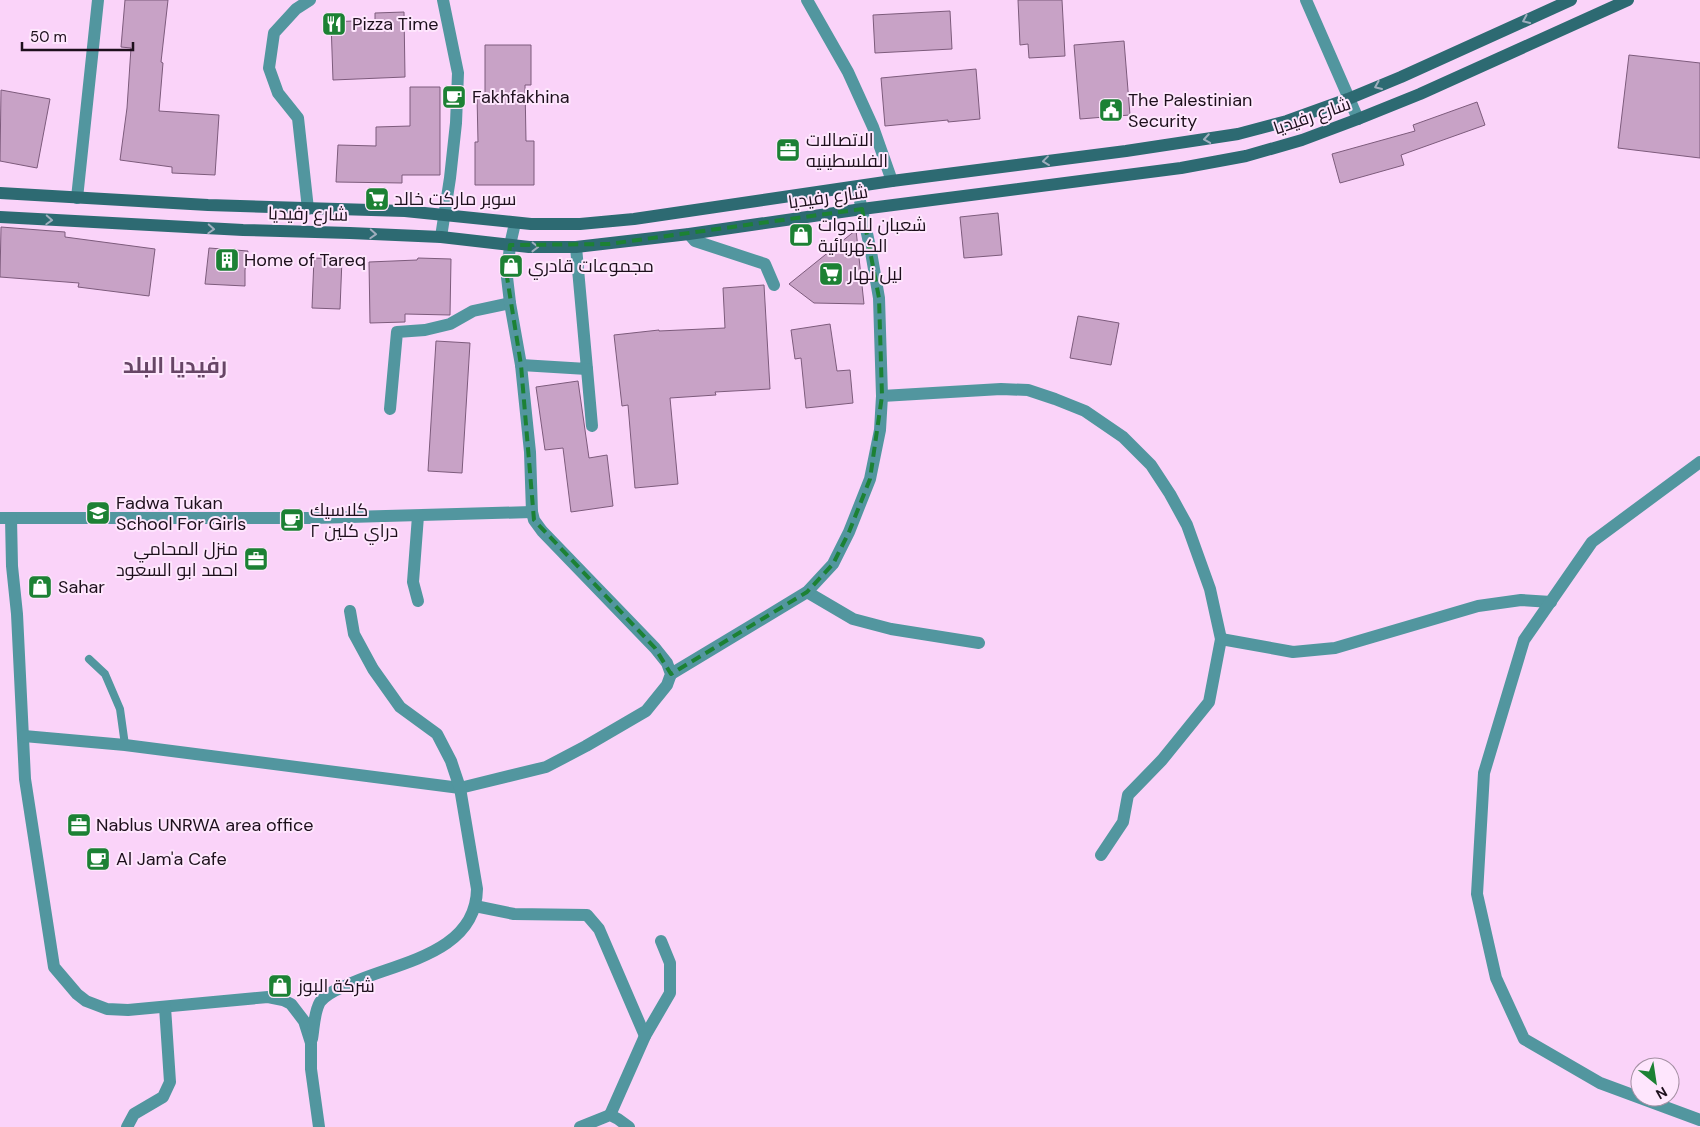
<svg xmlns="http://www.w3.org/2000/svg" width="1700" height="1127" font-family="'DM Sans',Cairo,sans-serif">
<rect width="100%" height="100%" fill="#fad3f9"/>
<g fill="#c8a2c6" stroke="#7d5b7c">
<polygon points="125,0 168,0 161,62 163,63 159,111 219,115 215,175 172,173 172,167 120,160 127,108 131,48 121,47"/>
<polygon points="1018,0 1062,0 1065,56 1029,58 1028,44 1020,45"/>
<polygon points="950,11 952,49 875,53 873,15"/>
<polygon points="404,12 405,77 333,80 331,22 375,20 375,13"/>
<polygon points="1124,41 1130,115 1080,119 1074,45"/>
<polygon points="485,45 531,45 531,85 525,85 526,141 534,141 534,185 475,185 475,142 478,142 477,95 485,95"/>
<polygon points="1629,55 1700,63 1700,158 1618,148"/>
<polygon points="976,69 980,119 948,122 948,120 885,126 881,78"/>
<polygon points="410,87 440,87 440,175 402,175 402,183 336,182 338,145 376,146 376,127 410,126"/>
<polygon points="1,90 50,99 37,168 0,161"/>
<polygon points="1477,102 1485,125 1401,155 1404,165 1340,183 1332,154 1415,131 1413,125"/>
<polygon points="998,213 1002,255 964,258 960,217"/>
<polygon points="1,227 65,232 65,237 155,249 149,296 78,287 79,283 0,277"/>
<polygon points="856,230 864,304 814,303 789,284"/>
<polygon points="209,248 248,251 245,270 245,286 205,284"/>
<polygon points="314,258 342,259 340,309 312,308"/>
<polygon points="418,258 451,259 450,315 405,314 405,322 370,323 369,262 417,260"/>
<polygon points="764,285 770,389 715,392 716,395 670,398 678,484 635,488 628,405 622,406 614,335 659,330 659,331 725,328 723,288"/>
<polygon points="1078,316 1119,323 1111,365 1070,358"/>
<polygon points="830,324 837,371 850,370 853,403 806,408 801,358 795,359 791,330"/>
<polygon points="436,341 470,343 462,473 428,471"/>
<polygon points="578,381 589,458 607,455 613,506 571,512 563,448 545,450 536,387"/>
</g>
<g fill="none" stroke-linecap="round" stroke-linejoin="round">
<polyline stroke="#52969f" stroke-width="8" points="89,659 105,674 120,709 125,745"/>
<g stroke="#52969f" stroke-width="12">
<polyline points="807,0 848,72 873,127 892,181"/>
<polyline points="1306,0 1358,119"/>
<polyline points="77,198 98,0"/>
<polyline points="308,209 298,118 278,93 269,68 274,33 296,9 310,0"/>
<polyline points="689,234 695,241 765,264 774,285"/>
<polyline points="441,237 450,178 456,123 458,73 443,0"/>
<polyline points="521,365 587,369 576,247"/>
<polyline points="587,369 592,426"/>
<polyline points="882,396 1001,389 1028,390 1055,399 1085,411 1123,437 1151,465 1170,494 1187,525 1210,589 1221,639 1209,702 1162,760 1128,795 1123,822 1101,855"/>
<polyline points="390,409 397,332 425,330 450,324 473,311 510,303"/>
<polyline points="418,516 413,582 418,601"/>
<polyline points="0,518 313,518 532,512"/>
<polyline points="11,518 12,566 17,614 25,779 54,967 77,994 86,1001 107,1009 128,1010 268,997 283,1000 291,1004 304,1021 311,1043 311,1069 319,1127"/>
<polyline points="807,592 853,619 891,629 979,643"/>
<polyline points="1221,639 1293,652 1335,648 1478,606 1521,600 1551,602"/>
<polyline points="671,674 807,592 833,564 849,532 870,479 880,430 882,396 879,298 871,252 857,187"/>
<polyline points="24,736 125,745 460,788 546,767 586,746 646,711 667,685 671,674 667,663 655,648 542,531 534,520 532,512 530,452 521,365 510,303 507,277 510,245 515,223"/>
<polyline points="475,906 514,914 587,915 599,929 645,1036"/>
<path d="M312,1039C314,1028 314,1012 320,1002C326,994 336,990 345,986C391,963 476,956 477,889L460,788L451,761L437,734L400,707L373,669L354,634L350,611"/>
<polyline points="610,1115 645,1036 670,993 670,963 661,941"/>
<polyline points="127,1127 134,1114 163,1097 170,1082 165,1007"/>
<polyline points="580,1127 610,1115 618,1119 629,1127"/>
</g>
<polyline stroke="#52969f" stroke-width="12" points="1700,462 1592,542 1524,640 1484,773 1477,894 1496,978 1524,1039 1600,1083 1700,1120"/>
<g stroke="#2d6a72" stroke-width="12">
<polyline points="0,193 208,205 405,211 531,224 580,224 634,219 892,181 1126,151 1238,134 1287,121 1348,99 1401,77 1571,0"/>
<polyline points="0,217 243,230 350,233 441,237 529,247 576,247 689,234 862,209 1181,168 1246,156 1302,140 1358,119 1420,94 1628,0"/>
</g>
</g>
<defs><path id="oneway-chevron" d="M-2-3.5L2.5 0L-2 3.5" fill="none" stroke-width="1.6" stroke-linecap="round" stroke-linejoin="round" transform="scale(1.25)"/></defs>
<g stroke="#a0aebe">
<use href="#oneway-chevron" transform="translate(1526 20) rotate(156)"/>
<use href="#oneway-chevron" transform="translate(1378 86) rotate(157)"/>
<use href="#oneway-chevron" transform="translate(1207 139) rotate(171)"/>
<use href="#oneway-chevron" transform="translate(1046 161) rotate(173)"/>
<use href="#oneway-chevron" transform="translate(49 220) rotate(3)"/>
<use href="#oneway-chevron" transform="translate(211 229) rotate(3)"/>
<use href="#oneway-chevron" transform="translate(373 234) rotate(3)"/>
<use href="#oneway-chevron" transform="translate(535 247) rotate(1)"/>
</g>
<path fill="none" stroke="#1c8134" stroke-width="4" stroke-dasharray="10 6" stroke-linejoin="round" d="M862,209L879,298L882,396L870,479L849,532L833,564L807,592L671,674L655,648L534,520L521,365L507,277L510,245L609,244Z"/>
<defs>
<symbol id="restaurant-square" viewBox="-11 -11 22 22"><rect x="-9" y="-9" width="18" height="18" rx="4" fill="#1c8134" stroke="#fee6fd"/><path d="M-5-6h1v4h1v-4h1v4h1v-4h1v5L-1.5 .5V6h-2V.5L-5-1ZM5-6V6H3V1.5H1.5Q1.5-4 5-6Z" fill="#fff"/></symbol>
<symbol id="cafe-square" viewBox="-11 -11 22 22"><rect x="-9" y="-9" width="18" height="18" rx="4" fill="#1c8134" stroke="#fee6fd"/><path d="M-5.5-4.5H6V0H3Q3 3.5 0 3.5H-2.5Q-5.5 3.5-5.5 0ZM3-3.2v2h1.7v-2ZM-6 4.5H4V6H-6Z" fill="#fff"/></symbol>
<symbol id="civic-square" viewBox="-11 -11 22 22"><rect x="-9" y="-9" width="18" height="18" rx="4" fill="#1c8134" stroke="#fee6fd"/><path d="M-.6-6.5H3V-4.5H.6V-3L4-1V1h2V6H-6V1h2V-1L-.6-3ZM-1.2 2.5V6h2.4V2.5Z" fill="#fff"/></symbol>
<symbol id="office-square" viewBox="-11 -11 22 22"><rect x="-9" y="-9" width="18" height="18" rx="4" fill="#1c8134" stroke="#fee6fd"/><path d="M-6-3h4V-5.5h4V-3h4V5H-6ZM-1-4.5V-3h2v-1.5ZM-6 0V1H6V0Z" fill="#fff"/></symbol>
<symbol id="supermarket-square" viewBox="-11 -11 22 22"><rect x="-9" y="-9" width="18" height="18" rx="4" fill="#1c8134" stroke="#fee6fd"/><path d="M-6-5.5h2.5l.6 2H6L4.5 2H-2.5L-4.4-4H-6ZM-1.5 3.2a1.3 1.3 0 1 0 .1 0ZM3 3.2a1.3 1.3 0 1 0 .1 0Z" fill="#fff"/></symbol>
<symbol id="shop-square" viewBox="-11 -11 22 22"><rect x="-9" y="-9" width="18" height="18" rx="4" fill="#1c8134" stroke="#fee6fd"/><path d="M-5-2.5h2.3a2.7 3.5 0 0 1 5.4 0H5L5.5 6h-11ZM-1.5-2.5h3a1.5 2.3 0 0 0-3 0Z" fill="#fff"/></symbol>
<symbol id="building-square" viewBox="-11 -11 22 22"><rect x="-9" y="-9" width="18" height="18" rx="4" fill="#1c8134" stroke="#fee6fd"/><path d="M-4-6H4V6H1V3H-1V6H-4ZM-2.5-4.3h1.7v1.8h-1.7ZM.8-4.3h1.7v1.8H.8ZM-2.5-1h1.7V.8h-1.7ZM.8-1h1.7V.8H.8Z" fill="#fff"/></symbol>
<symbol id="school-square" viewBox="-11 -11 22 22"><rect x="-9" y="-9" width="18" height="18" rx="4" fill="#1c8134" stroke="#fee6fd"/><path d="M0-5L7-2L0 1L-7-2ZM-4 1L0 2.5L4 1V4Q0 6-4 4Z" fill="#fff"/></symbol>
</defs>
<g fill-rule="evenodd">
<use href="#restaurant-square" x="320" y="10" width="28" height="28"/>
<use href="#cafe-square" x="440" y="83" width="28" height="28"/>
<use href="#civic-square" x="1097" y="96" width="28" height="28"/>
<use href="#office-square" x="774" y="136" width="28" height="28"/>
<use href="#supermarket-square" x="363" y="185" width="28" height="28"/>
<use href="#shop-square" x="787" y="221" width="28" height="28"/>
<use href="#building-square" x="213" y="246" width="28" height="28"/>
<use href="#shop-square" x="497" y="252" width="28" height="28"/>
<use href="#supermarket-square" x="817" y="260" width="28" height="28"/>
<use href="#school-square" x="84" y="499" width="28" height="28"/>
<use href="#cafe-square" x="278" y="506" width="28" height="28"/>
<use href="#office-square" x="242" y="545" width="28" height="28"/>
<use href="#shop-square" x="26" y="573" width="28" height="28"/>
<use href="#office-square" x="65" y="811" width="28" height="28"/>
<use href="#cafe-square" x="84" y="845" width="28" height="28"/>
<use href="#shop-square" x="266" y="972" width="28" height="28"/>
</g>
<g text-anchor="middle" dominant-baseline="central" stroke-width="4" stroke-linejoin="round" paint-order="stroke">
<g font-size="18" fill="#1d0f1c" stroke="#fee6fd" text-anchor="start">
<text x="352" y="24">Pizza Time</text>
<text x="472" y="97">Fakhfakhina</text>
<text x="1128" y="100">The Palestinian<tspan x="1128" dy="21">Security</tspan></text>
<text x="806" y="140">الاتصالات<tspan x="806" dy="21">الفلسطينيه</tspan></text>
<text x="394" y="199">سوبر مارکت خالد</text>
<text x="818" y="225">شعبان للأدوات<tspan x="818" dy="21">الكهربائية</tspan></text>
<text x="244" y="260">Home of Tareq</text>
<text x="528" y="266">مجموعات قادري</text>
<text x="848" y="274">ليل نهار</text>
<text x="116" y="503">Fadwa Tukan<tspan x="116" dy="21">School For Girls</tspan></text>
<text x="310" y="510">كلاسيك<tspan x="310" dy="21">دراي كلين ٢</tspan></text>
<text x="238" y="549" text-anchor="end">منزل المحامي<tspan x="238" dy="21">احمد ابو السعود</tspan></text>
<text x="58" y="587">Sahar</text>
<text x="96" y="825">Nablus UNRWA area office</text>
<text x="116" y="859">Al Jam'a Cafe</text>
<text x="298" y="986">شركة البوز</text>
</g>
<g font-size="18" fill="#1d0f1c" stroke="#fee6fd">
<text transform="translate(1312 116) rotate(-19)">شارع رفيديا</text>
<text transform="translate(828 197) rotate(-8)">شارع رفيديا</text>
<text transform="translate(308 214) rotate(1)">شارع رفيديا</text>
</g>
<g font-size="22" font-weight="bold" fill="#674666" stroke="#fee6fd">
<text x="175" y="365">رفيديا البلد</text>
</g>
</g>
<g transform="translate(1655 1082) rotate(150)"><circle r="24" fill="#fee6fd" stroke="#a490a3"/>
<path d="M0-4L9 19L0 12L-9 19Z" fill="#1c8134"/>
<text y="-8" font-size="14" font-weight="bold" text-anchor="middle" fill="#1d0f1c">N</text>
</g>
<path d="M22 42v8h111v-8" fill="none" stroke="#1d0f1c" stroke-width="2.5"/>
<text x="30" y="42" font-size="15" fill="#1d0f1c" stroke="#fee6fd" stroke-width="4" paint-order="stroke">50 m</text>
</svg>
